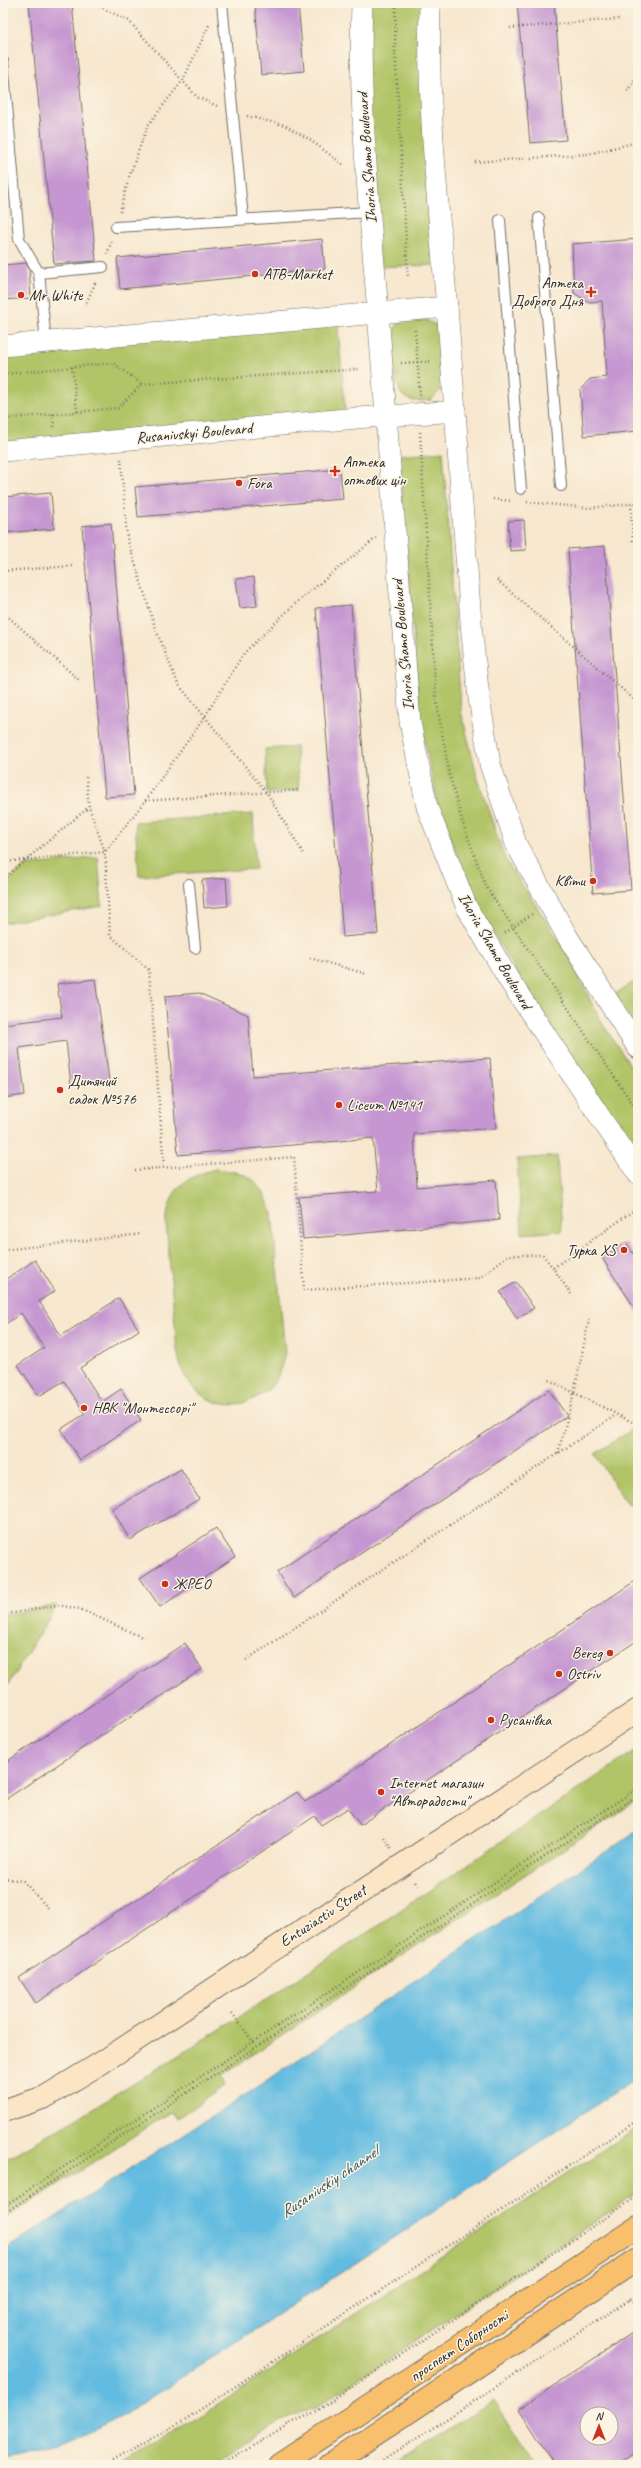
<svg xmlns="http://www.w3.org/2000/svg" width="641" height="2468" font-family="Caveat,sans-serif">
<rect width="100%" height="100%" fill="#fcf5e5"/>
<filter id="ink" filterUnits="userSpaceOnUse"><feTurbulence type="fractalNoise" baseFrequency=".025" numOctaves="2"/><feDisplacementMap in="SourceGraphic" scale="8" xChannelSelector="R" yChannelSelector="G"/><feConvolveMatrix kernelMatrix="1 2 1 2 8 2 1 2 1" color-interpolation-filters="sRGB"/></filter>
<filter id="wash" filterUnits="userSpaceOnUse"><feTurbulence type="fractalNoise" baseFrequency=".012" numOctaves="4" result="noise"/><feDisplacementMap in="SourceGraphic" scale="16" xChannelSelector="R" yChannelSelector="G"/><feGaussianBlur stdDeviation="0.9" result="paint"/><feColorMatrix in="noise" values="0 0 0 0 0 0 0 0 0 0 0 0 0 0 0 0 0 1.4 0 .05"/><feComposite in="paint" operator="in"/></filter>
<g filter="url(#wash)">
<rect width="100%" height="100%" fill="#f7e7ce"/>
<g fill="#b1c468" stroke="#6e784a">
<polygon points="362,3 430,3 441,265 374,267"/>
<polygon points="337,316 346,419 3,450 3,346"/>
<path d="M423,319L436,325L440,334L444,387L431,400C421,401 412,403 404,397C394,389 389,339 395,328C400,319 414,320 423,319Z"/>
<polygon points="443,451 461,711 478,779 505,859 568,954 600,1020 638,1077 638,1154 517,974 475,902 438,805 420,720 399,455"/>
<polygon points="296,747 299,790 267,793 265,749"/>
<polygon points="253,814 256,869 139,876 135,822"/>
<polygon points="98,857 102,906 3,923 3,885 25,866"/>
<polygon points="638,979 638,1030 614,995"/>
<polygon points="557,1156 562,1231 522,1234 517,1159"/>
<path d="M215,1169C251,1172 260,1179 272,1213L285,1353C278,1381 273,1392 246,1402C223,1411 196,1397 185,1376C175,1358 176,1334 174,1314C171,1283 169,1253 166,1223C170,1188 183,1178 215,1169Z"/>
<polygon points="633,1429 638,1436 638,1500 628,1506 595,1454"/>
<polygon points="57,1605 8,1685 3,1675 3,1615"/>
<path d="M638,1749V1800L222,2075L226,2085L177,2118L171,2112L3,2220V2161C223,2037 429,1889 638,1749Z"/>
<polygon points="638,2127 638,2193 315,2408 283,2419 211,2465 114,2465 192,2422"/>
<polygon points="493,2401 534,2465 392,2465"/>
</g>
<path fill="#62bbe0" stroke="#467386" d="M638,1830V2077L134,2409C91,2432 51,2449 3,2457V2251L256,2088Z"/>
<g id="blocks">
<g fill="#c596d1" fill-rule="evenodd">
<polygon points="29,3 72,3 96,261 54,264"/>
<polygon points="255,3 298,3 304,71 261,75"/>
<polygon points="517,3 554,3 566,140 530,143"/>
<polygon points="322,239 325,269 120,289 117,258"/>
<polygon points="638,239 638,431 584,436 580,390 590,379 607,377 602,301 589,302 574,293 572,244"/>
<polygon points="26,263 29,269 31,298 3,300 3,265"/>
<polygon points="340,469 343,499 138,517 135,487"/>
<polygon points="51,493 54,529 3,533 3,497"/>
<polygon points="524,520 526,550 510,551 508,521"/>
<polygon points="111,523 134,795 105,797 82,526"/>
<polygon points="605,546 631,890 593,893 568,549"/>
<polygon points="254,577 257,606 240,608 236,579"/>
<polygon points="351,605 378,934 343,937 316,608"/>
<polygon points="226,878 228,906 204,908 202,880"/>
<polygon points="95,979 109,1080 71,1085 66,1041 19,1048 25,1095 3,1098 3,1024 62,1017 57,984"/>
<polygon points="199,993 248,1015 253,1076 490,1058 496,1128 414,1134 417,1187 496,1180 499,1220 303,1239 299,1197 378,1191 373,1138 178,1155 165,996"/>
<polygon points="626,1242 638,1261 638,1313 602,1258"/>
<polygon points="35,1260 55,1291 39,1301 61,1336 119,1298 139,1330 80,1368 102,1402 121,1389 141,1420 80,1460 61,1429 85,1414 64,1381 39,1396 18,1365 44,1348 21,1313 3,1326 3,1281"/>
<polygon points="516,1282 534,1308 517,1318 500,1292"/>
<polygon points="549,1390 567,1416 294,1598 277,1572"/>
<polygon points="181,1469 199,1499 130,1540 112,1509"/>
<polygon points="216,1528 235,1557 160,1607 140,1578"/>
<polygon points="638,1579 638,1640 360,1825 348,1808 321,1825 315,1816 36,2003 19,1978 297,1792 305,1802"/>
<polygon points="185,1643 202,1669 3,1801 3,1764"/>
<path d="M638,2329V2451L617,2465H555L519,2409ZM587,2414H611V2438H587Z"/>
</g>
</g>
</g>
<g filter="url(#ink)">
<use href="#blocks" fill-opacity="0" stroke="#726d64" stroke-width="1"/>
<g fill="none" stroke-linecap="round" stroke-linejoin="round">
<defs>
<g id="lane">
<polyline points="222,3 243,219"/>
<polyline points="3,61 19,239 39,273 46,342"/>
<polyline points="539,218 561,486"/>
<polyline points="500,220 521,489"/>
<polyline points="116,227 370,212"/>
<polyline points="39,273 103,267"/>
<polyline points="189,884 195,948"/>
</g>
<g id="street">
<path d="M430,3C427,105 438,206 447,307"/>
<path d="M3,346L378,313C370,210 358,106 362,3"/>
<polyline points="455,411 472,635 479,698 490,764 516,844 567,936 638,1048"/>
<path d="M3,451L346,419C382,416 418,414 455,411L447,307L378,313L410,722L427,807L467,908L509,980L638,1174"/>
</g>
<polyline id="secondary" points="3,2111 45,2097 101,2063 638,1710"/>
<g id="highway">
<polyline points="279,2465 638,2227"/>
<polyline points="329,2465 638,2259"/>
</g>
</defs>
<use href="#lane" stroke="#726d64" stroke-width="12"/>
<use href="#street" stroke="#726d64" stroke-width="22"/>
<use href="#secondary" stroke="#726d64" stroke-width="24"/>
<use href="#highway" stroke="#726d64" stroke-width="24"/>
<g stroke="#726d64" stroke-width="2.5" stroke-dasharray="1 3" stroke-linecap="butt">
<polyline points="92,3 129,21 197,97 217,106"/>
<polyline points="396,3 395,48 408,278"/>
<polyline points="510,28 619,19"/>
<polyline points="627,91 638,75"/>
<polyline points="247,116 284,125 309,139 345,166"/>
<polyline points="475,162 588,154 638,142"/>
<polyline points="120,212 129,177 148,125 183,80 209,25"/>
<polyline points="107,254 112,240"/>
<polyline points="85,306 96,281"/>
<polyline points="415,330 420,395"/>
<polyline points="401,363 432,361"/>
<polyline points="72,367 77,412"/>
<polyline points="3,374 113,363 142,384 118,408 3,419"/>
<polyline points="142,384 360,369"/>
<polyline points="53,414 54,427"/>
<polyline points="3,421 4,432"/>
<polyline points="420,432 436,699 449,773 462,821 486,887 638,1112"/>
<polyline points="121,459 127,538 156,630 178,684 267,793 303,853"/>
<polyline points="493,499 512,501"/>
<polyline points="527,502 589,508 638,503"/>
<polyline points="631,504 633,544"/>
<polyline points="3,571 72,566"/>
<polyline points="497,580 638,703"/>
<polyline points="3,612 79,680"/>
<polyline points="86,777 89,807 105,852 110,935 149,970 164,1167"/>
<polyline points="145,801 299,790"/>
<polyline points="3,862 105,852 145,801 204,718 244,653 297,602 376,538"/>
<polyline points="3,879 89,807"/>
<polyline points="505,933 532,914"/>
<polyline points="310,958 367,974"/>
<polyline points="135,1170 294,1157 304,1290 480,1278 508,1255 543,1255 553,1268"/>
<polyline points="3,1250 141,1234"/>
<polyline points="571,1294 553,1268 636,1209"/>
<polyline points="549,1380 638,1425"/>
<polyline points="558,1453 574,1393 589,1320"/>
<polyline points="3,1615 57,1605 80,1609 144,1638"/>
<polyline points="246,1660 616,1415"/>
<polyline points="384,1837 391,1848"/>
<polyline points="3,1878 23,1881 50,1910"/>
<polyline points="415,1882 419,1888"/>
<polyline points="232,2013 254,2043"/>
<polyline points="3,2207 638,1788"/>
<polyline points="3,2214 638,1795"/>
<polyline points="629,2300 638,2302"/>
<polyline points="105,2465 183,2421 638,2120"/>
<polyline points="222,2465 287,2425 317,2411 638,2196"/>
<polyline points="376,2465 638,2294"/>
</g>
<use href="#lane" stroke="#fff" stroke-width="10"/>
<use href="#street" stroke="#fff" stroke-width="21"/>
<use href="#secondary" stroke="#fce5c4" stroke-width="22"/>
<use href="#highway" stroke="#f8bf6c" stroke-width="22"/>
</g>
</g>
<g fill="#c8321e" stroke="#fcf5e5" stroke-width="1.5">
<circle cx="255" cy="274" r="4"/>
<path d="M589 286h4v4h4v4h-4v4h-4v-4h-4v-4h4z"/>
<circle cx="21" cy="295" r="4"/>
<path d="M333 465h4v4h4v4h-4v4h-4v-4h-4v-4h4z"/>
<circle cx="239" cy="483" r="4"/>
<circle cx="593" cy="881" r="4"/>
<circle cx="60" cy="1090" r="4"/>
<circle cx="339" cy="1105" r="4"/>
<circle cx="624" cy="1250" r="4"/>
<circle cx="84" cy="1408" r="4"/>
<circle cx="165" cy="1584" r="4"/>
<circle cx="610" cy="1653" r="4"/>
<circle cx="559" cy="1674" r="4"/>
<circle cx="491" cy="1720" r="4"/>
<circle cx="381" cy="1792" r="4"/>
</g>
<g text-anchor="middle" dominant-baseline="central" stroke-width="3" stroke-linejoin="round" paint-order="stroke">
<g font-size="16" fill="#2b2b2b" stroke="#fcf5e5">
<text transform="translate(367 158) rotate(-94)">Ihoria Shamo Boulevard</text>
<text transform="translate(194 433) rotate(-5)">Rusanivskyi Boulevard</text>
<text transform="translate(403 645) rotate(-95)">Ihoria Shamo Boulevard</text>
<text transform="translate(495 951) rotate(60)">Ihoria Shamo Boulevard</text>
<text transform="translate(323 1916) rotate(-33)">Entuziastiv Street</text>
<text transform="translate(459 2346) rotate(-34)">проспект Соборності</text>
</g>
<g font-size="16" fill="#2b2b2b" stroke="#fcf5e5" text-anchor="start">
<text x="263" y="274">ATB-Market</text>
<text x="583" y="283" text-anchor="end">Аптека<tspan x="583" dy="18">Доброго Дня</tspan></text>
<text x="29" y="295">Mr White</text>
<text x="343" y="462">Аптека<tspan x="343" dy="18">оптових цін</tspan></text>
<text x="247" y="483">Fora</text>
<text x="585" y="881" text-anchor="end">Квіти</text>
<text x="68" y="1081">Дитячий<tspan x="68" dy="18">садок №576</tspan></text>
<text x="347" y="1105">Liceum №141</text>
<text x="616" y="1250" text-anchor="end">Турка XS</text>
<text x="92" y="1408">НВК "Монтессорі"</text>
<text x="173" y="1584">ЖРЕО</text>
<text x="602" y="1653" text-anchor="end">Bereg</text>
<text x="567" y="1674">Ostriv</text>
<text x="499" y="1720">Русанівка</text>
<text x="389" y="1783">Internet магазин<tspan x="389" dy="18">"Авторадости"</tspan></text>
</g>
<g font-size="17" font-style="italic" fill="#3c5661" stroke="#fcf5e5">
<text transform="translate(329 2182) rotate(-34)">Rusanivskiy channel</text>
</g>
</g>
<rect width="641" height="2468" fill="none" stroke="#fcf5e5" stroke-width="16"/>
<g transform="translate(599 2426)"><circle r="19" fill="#fcf5e5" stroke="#a8a49b"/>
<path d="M0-3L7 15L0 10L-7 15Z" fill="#c8321e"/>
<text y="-6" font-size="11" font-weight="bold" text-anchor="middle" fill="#2b2b2b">N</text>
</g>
</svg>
